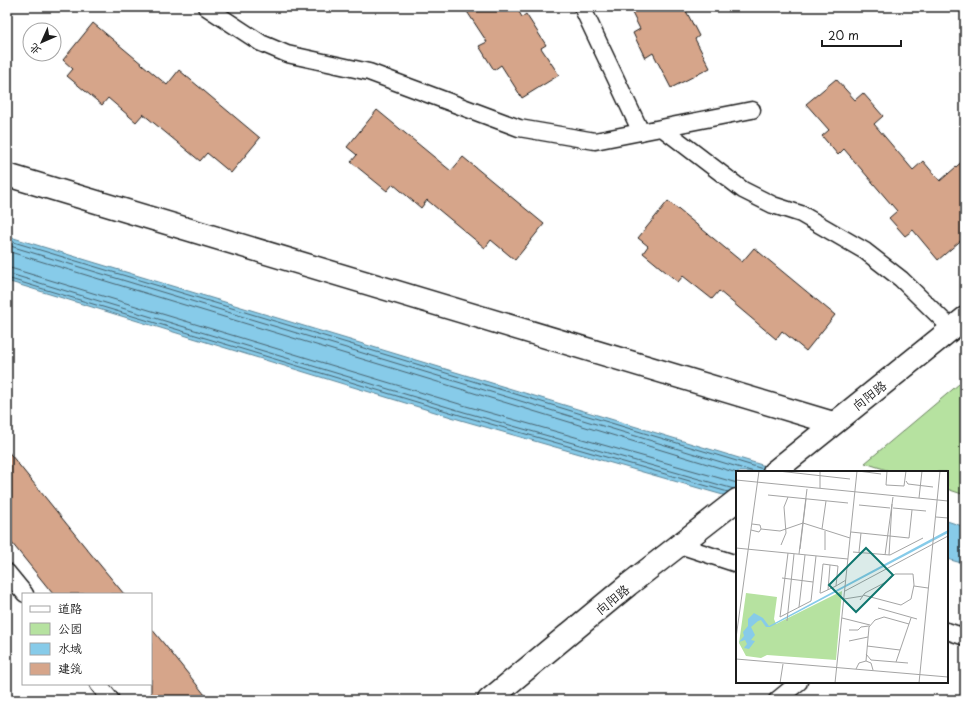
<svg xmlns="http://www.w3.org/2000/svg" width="972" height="707" font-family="'Playpen Sans','LXGW WenKai TC',sans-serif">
<rect width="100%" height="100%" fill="#fff"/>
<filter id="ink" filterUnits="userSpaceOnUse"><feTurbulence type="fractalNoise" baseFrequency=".025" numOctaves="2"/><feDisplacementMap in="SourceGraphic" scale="8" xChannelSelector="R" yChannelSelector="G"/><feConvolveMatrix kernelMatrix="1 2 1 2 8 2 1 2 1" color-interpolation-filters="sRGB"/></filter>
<g filter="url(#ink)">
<polygon fill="#b6e2a0" stroke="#697f5e" points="965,379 965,495 947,489 947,472 893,472 865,463"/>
<g fill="#87cbe9" stroke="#5c8597">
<polygon points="7,236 785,472 737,472 737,499 461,420 7,281"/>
<polygon points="947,521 965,527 965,564 947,559"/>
</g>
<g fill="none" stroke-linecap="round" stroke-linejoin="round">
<g stroke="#47626e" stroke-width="1">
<polyline points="7,240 763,469"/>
<polyline points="7,245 754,472"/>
<polyline points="7,251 737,473"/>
<polyline points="7,267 466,406 737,483"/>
<polyline points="7,273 464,412 734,489"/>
<polyline points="7,278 463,416 728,492"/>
</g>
</g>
<g fill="#d6a58a" stroke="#1c1c1c">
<polygon points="464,7 516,7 522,17 526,14 546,45 541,48 559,75 522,98 501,65 494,70 479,46 487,42"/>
<polygon points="629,7 684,7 699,36 695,39 710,68 671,88 653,53 645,58 633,33 640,29"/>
<polygon points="93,23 167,85 179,70 260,138 231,173 207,153 200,161 143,114 136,122 108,98 102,105 67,76 73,69 63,60"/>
<polygon points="836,79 855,100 863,93 883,116 874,124 913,170 923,161 940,181 965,159 965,237 938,260 913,230 905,236 889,218 897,211 844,149 838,155 822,136 829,130 806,104"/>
<polygon points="377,110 451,171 463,157 544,224 515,260 491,240 485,248 427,200 421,208 393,184 387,191 351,162 357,155 347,147"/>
<polygon points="668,201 742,262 754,248 835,315 806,351 782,331 776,339 719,291 712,299 683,276 678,282 643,253 648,246 638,238"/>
<polygon points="7,450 86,548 124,594 53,594 7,537"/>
<polygon points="151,628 173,655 209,700 151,700"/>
</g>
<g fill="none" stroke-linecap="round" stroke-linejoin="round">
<defs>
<g id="service">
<polyline points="206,7 261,43 287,54 369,72 519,128 595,141 752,110"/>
<polyline points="582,7 641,132"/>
<polyline points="662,128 743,190 773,205 801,214 865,251 901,279 952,329"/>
<polyline points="679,545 737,564"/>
<polyline points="7,572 25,594"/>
<polyline points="947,631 965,637"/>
<polyline points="98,684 111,700"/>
<polyline points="777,700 799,682"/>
</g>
<polyline id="minor" points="7,175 833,423"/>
<g id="tertiary">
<polyline points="774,472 965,318"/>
<polyline points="489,700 628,585 737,500"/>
</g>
</defs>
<use href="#service" stroke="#1c1c1c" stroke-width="19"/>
<use href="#minor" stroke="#1c1c1c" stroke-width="25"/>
<use href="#tertiary" stroke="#1c1c1c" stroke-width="25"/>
<use href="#service" stroke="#fff" stroke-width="16"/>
<use href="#minor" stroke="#fff" stroke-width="22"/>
<use href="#tertiary" stroke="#fff" stroke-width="22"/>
</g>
</g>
<g text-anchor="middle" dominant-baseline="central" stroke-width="3.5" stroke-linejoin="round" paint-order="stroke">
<g font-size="13" fill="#1c1c1c" stroke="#fff">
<text transform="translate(869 395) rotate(-38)">向阳路</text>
<text transform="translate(612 599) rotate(-39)">向阳路</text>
</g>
</g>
<g transform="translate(736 471)">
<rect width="212" height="212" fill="#fff"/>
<path d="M106,120L100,189L31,184L25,187L10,185L3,172L10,122L41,126L38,148L40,153Z" fill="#b6e2a0"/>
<path d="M212,59V62L34,156H30L25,149L22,150L15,156L19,164L15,169L19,170L13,178L8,177L11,173L9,169L3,171L8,165L7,161L12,155V148L18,142L27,147L33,155Z" fill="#87cbe9"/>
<path fill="none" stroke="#a4a4a4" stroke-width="1" d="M42,0L114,8M84,0V17M122,0L145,3M151,0L150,14L168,15L170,0M0,9L212,30M170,10L172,13L197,16M32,24L112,32M183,27L186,0M123,34L154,37M157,37L190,40M200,46L212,47M25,58L44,60L67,52L114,67M86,58L90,30M15,59L23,61L25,58L24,54L16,53M115,61L173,67L176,39M45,74L50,62L48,36L52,26M0,77L112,88M64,78L70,28M89,79V60M117,81L154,84L187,67M123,81L125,62M63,83L71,18M149,84L157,26M153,84L156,33M46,107L77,111M100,115L102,95L87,93L84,122H85L100,115L110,109M178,115L192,117M92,119L94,94M109,120L212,65M108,128L127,125M124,129L129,122L150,111L159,103H177L178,114L175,128L165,134L127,124M63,136L69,84M142,137L181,148M44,146L75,130L80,85M44,146L52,82M106,147L134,154M51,150L58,83M113,159H122L125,156L133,155M0,167L23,0M113,170L132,166M131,175L164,179M130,183L135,189L172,192M0,188L212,206M130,190L133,156L139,149L148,146L173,153M160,191L175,147M120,198L123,192L130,190L135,192L137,199M44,212L47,193M99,212L121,0M183,212L204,0"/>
<path fill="#0f766e" fill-opacity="0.15" stroke="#0f766e" stroke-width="2" d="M130,77L157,104L120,141L93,114Z"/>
<rect width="212" height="212" fill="none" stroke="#1c1c1c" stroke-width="2"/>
</g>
<rect width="972" height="707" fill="none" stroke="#fff" stroke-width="24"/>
<rect x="12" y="12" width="948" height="683" fill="none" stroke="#1c1c1c" stroke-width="1.5" filter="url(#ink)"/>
<rect x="22" y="593" width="130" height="92" fill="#ffffff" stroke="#a4a4a4"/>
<rect x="30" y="606" width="20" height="6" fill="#ffffff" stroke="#a4a4a4"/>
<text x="58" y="613" font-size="12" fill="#1c1c1c">道路</text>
<rect x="30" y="623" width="20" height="12" fill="#b6e2a0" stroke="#a4a4a4"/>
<text x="58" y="633" font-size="12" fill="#1c1c1c">公园</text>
<rect x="30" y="643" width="20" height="12" fill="#87cbe9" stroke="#a4a4a4"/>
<text x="58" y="653" font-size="12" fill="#1c1c1c">水域</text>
<rect x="30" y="663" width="20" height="12" fill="#d6a58a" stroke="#a4a4a4"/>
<text x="58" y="673" font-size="12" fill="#1c1c1c">建筑</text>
<g transform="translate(42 42) rotate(225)"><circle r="19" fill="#ffffff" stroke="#a4a4a4"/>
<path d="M0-3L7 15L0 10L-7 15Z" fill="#1c1c1c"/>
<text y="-6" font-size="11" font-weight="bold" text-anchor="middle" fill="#1c1c1c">北</text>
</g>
<path d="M822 40v6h79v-6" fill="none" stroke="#1c1c1c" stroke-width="2"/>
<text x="828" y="40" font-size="12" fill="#1c1c1c" stroke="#ffffff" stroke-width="3" paint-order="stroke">20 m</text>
</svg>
